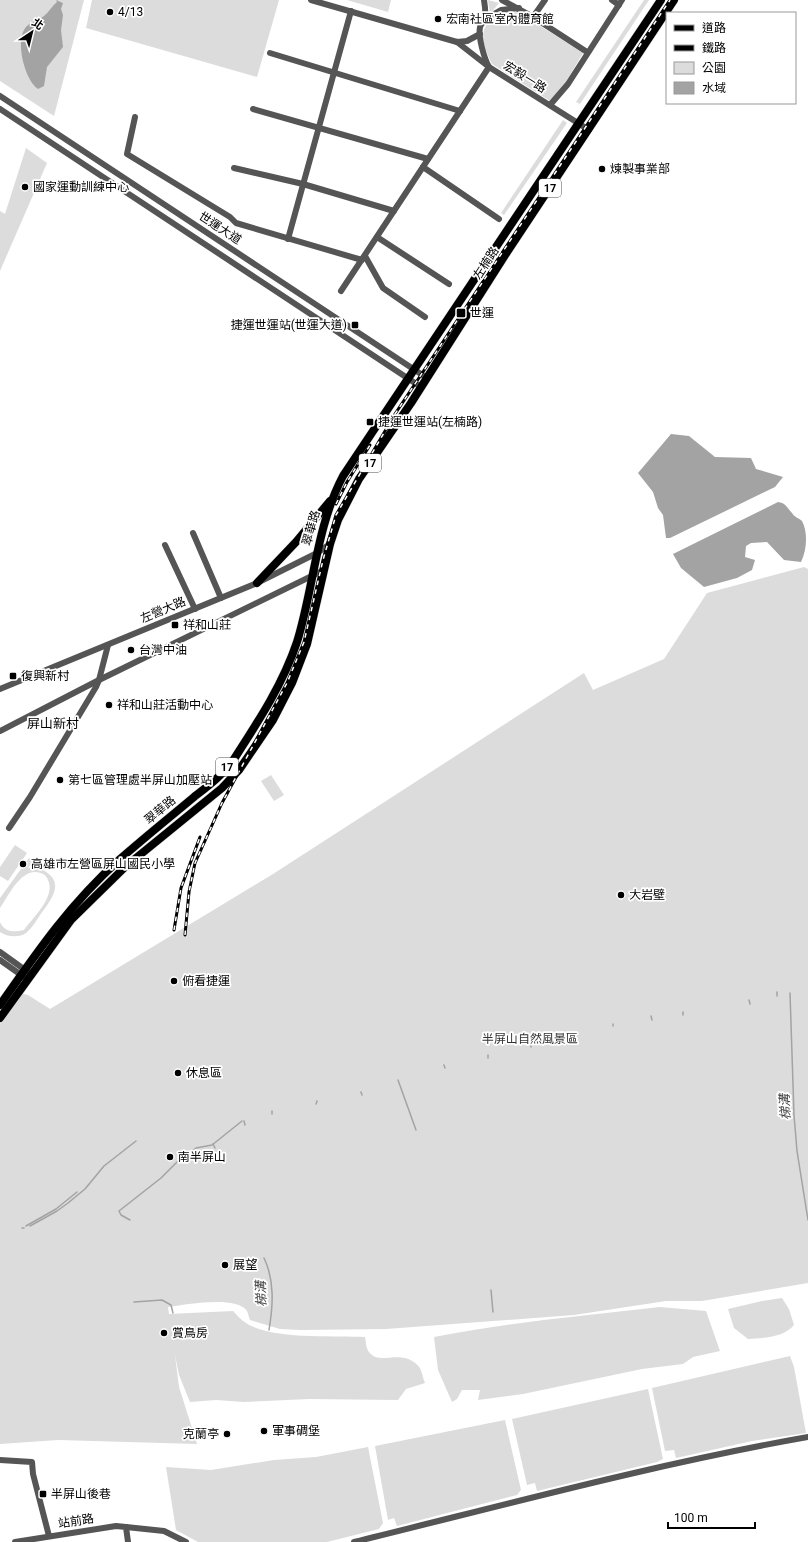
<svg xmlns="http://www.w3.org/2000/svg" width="808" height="1542" font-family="Roboto,'Noto Sans TC',sans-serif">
<rect width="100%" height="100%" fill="#fff"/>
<g fill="#dcdcdc">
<polygon points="0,0 84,0 54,116 0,81"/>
<polygon points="92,0 279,0 257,77 86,28"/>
<polygon points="347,0 391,0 388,12"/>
<polygon points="488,0 499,3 490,14"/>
<polygon points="644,0 649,0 580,104 576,102"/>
<path d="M518,12L583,53L567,80L550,101L492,64C475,31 482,17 518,12Z"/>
<polygon points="563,120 567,123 504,215 501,213"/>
<polygon points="26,148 47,163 0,271 0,211 5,214"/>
<path d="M804,567L808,569V1283L702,1301H666L574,1315L386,1329L300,1330L280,1329L250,1320C249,1318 248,1313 247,1311C236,1295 185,1305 168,1307L169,1314L233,1311C237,1315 241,1320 246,1323C272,1340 334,1335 365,1337C366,1342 366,1351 371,1354C381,1365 404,1347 420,1368C422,1372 423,1379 425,1383L406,1389L398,1400L309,1399L244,1402L216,1400L190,1402L179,1375L175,1355L179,1387L197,1444L58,1440L0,1444V1024L20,993L28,995L50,1009L273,874L584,673L593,690L664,659L707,593Z"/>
<polygon points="271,775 284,795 274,801 261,781"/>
<polygon points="15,845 27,853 8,881 0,876 0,867"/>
<path d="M29,858L33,861L28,868L37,867C67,880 54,896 40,915C36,921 32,928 26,933C19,938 7,937 0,932V922C5,933 14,932 24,930C35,915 60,893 45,875C24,862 10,893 0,908V898Z"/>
<path d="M782,1298L789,1309L794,1325C783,1338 763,1338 748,1339L734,1328L728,1309L762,1301Z"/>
<path d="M660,1307L706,1311L720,1351L693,1357L683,1364L642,1369L523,1394L478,1400L480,1390H462L457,1399L452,1402L438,1370L434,1337C509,1322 584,1316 660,1307Z"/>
<polygon points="790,1356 794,1367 806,1433 752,1441 676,1458 674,1450 665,1451 652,1388"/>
<polygon points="648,1389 663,1459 657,1462 537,1491 535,1483 527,1485 512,1419"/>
<polygon points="505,1420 521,1490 517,1495 397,1526 394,1518 388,1520 375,1446"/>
<polygon points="368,1447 383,1523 379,1529 327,1542 198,1542 176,1530 166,1467 211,1470 274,1460 316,1457"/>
</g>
<g fill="#a3a3a3">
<path d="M56,0L63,3L61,9L63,15L61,30L63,47L47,67L44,86L38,89C25,80 16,44 24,30C28,22 37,21 44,16C49,12 52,6 57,2Z"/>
<polygon points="671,434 689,436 715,457 751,458 756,469 783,477 775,487 670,538 666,538 663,515 658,508 653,492 638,473"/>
<path d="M778,502C786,503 787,508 792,513C794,517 799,518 802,521C808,532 807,550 801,562L784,560L767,542L751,543L746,546L745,557L755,560L752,570L737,578L704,587L681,568L673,554Z"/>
</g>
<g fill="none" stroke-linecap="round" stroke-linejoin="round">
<g stroke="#a3a3a3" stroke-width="1.5">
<polyline points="790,993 794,1115 797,1151 808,1220"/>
<polyline points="777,996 777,992"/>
<polyline points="749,1000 750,1004"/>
<polyline points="683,1015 683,1012"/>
<polyline points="651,1016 652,1020"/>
<polyline points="613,1024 613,1026"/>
<polyline points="574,1039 574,1035"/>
<polyline points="531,1044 531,1047"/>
<polyline points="488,1055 488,1058"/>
<polyline points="444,1065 445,1068"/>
<polyline points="398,1080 416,1130"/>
<polyline points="361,1092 362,1095"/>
<polyline points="316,1104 317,1101"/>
<polyline points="272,1111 272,1114"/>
<polyline points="244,1121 245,1125"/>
<polyline points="213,1144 215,1148"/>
<polyline points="130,1220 121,1215 119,1211 161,1178 179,1160 196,1148 212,1145 242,1121"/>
<polyline points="26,1226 56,1209 77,1192"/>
<polyline points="30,1226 57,1211 68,1203 85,1189 104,1166 136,1141"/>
<polyline points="22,1228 24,1228"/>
<path d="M264,1258C275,1281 273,1306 269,1330"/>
<polyline points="491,1290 493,1312"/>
<polyline points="134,1302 162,1300 171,1305 173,1313"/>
</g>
<defs>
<g id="major">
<polyline points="257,583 296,542 330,501"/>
<path d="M0,1005C37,952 70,904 119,860C144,838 169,818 194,797C208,786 224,774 234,759C258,722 283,684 297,642C314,587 316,527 343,476L661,0"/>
<polyline points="0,1018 71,920 125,867 222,788 239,770 273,720 292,683 307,644 330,544 338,520 359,479 411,403 507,252 674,0"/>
</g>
</defs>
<use href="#major" stroke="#dbdbdb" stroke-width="9"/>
<g stroke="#555" stroke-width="6">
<polyline points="311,0 457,42 467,41 480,34"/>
<path d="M484,0C485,6 486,12 485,19C484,22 481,24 480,27C478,37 484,58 489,67L589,130"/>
<polyline points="502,0 533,17 587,52"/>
<polyline points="612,0 619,5"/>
<polyline points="533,17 545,0"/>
<polyline points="485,19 501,10 519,8"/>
<polyline points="270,53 460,111"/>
<polyline points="0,96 427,378"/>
<polyline points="550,105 568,84 622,0"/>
<polyline points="0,109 421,387"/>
<polyline points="253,109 428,159"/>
<polyline points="135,117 127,154 230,217 236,223 362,260"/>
<polyline points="423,167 499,219"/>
<polyline points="234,168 303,184 394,211"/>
<polyline points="377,237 449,284"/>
<polyline points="288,239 351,11"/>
<polyline points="365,256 383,288 425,317"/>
<polyline points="341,291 489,67 457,42"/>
<polyline points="193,533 221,598"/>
<polyline points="165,545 195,609"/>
<polyline points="0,689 257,583 317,553 330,544"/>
<polyline points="0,731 99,680 324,570"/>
<polyline points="9,828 30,797 96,687 99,680 108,645"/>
<polyline points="0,952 28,972"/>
<polyline points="0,960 24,977"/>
<polyline points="0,1460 32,1462 33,1474 49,1536"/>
<polyline points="126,1527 164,1531 186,1542"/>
<polyline points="15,1542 116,1526 126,1527 128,1542"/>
<path d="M354,1542C505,1505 655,1464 808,1437"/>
</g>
<use href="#major" stroke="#000" stroke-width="8"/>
<defs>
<g id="rail">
<polyline points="336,504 347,482 370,445"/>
<polyline points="174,930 181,888 200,837"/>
<polyline points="185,935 189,892 195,863 222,803 287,683 304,642 323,560 336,515 395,414 670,0"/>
</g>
</defs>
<use href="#rail" stroke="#000" stroke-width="3"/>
<use href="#rail" stroke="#fff" stroke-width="1.5" stroke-dasharray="4.5" stroke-linecap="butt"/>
</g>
<g fill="#000" stroke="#fff" stroke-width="1.5">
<circle cx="110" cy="12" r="4"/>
<circle cx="438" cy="19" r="4"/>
<circle cx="602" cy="169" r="4"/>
<circle cx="25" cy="187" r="4"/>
<rect x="456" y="308" width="10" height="10" rx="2"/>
<rect x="351" y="321" width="8" height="8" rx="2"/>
<rect x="366" y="418" width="8" height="8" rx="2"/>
<rect x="171" y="621" width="8" height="8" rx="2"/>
<circle cx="131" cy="650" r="4"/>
<rect x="9" y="672" width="8" height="8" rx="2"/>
<circle cx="109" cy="705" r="4"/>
<circle cx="60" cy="780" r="4"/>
<circle cx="23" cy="864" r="4"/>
<circle cx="621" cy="895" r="4"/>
<circle cx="174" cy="981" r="4"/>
<circle cx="178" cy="1073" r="4"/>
<circle cx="170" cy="1157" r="4"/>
<circle cx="225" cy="1265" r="4"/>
<circle cx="164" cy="1333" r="4"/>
<circle cx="264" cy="1431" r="4"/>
<circle cx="227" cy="1434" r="4"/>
<rect x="39" y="1490" width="8" height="8" rx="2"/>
</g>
<g text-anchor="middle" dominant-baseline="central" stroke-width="3.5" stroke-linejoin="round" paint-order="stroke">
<g fill="#fff" stroke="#4c4c4c" stroke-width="1">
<rect x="539" y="179" width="22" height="18" rx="3"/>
<rect x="359" y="454" width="22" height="18" rx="3"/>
<rect x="216" y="758" width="22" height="18" rx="3"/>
</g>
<g font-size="11" font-weight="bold" fill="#000">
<text x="550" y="188">17</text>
<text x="370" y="463">17</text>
<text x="227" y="767">17</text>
</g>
<g font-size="12" fill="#000" stroke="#fff" text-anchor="start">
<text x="118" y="12">4/13</text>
<text x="446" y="19">宏南社區室內體育館</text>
<text x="610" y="169">煉製事業部</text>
<text x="33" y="187">國家運動訓練中心</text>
<text x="470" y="313">世運</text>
<text x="347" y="325" text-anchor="end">捷運世運站(世運大道)</text>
<text x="378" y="422">捷運世運站(左楠路)</text>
<text x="183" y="625">祥和山莊</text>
<text x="139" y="650">台灣中油</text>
<text x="21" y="676">復興新村</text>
<text x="117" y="705">祥和山莊活動中心</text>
<text x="68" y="780">第七區管理處半屏山加壓站</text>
<text x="31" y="864">高雄市左營區屏山國民小學</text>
<text x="629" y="895">大岩壁</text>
<text x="182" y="981">俯看捷運</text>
<text x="186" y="1073">休息區</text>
<text x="178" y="1157">南半屏山</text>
<text x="233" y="1265">展望</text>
<text x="172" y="1333">賞鳥房</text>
<text x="272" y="1431">軍事碉堡</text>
<text x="219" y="1434" text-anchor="end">克蘭亭</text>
<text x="51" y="1494">半屏山後巷</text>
</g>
<g font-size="12" fill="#000" stroke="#fff">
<text transform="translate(525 77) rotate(32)">宏毅一路</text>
<text transform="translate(220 228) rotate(33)">世運大道</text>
<text transform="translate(486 263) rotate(-57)">左楠路</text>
<text transform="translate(311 528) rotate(-74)">翠華路</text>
<text transform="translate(163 610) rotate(-23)">左營大路</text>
<text transform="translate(160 810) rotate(-40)">翠華路</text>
<text transform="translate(76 1521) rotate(-9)">站前路</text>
</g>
<g font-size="12" fill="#333" stroke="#fff">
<text x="530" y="1039">半屏山自然風景區</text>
</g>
<g font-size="13" fill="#000" stroke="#fff">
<text x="53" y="723">屏山新村</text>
</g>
<g font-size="13" font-style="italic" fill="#444" stroke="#fff">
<text transform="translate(785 1107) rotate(-93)">梯溝</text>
<text transform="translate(261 1294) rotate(-92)">梯溝</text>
</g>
</g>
<rect x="666" y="12" width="130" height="92" fill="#ffffff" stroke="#999999"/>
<rect x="674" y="25" width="20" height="6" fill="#000000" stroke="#999999"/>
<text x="702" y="32" font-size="12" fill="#000000">道路</text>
<rect x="674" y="45" width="20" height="6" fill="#000000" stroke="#999999"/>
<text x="702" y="52" font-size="12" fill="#000000">鐵路</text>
<rect x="674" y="62" width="20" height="12" fill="#dcdcdc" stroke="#999999"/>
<text x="702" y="72" font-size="12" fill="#000000">公園</text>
<rect x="674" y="82" width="20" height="12" fill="#a3a3a3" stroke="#999999"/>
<text x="702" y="92" font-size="12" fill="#000000">水域</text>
<g transform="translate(32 32) rotate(35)" stroke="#ffffff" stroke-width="3" paint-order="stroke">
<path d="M0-3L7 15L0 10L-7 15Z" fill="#000000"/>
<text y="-6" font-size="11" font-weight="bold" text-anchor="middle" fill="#000000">北</text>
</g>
<path d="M668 1522v6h87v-6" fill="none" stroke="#000000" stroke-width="2"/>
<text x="674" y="1522" font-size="12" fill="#000000" stroke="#ffffff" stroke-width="3" paint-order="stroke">100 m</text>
</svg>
